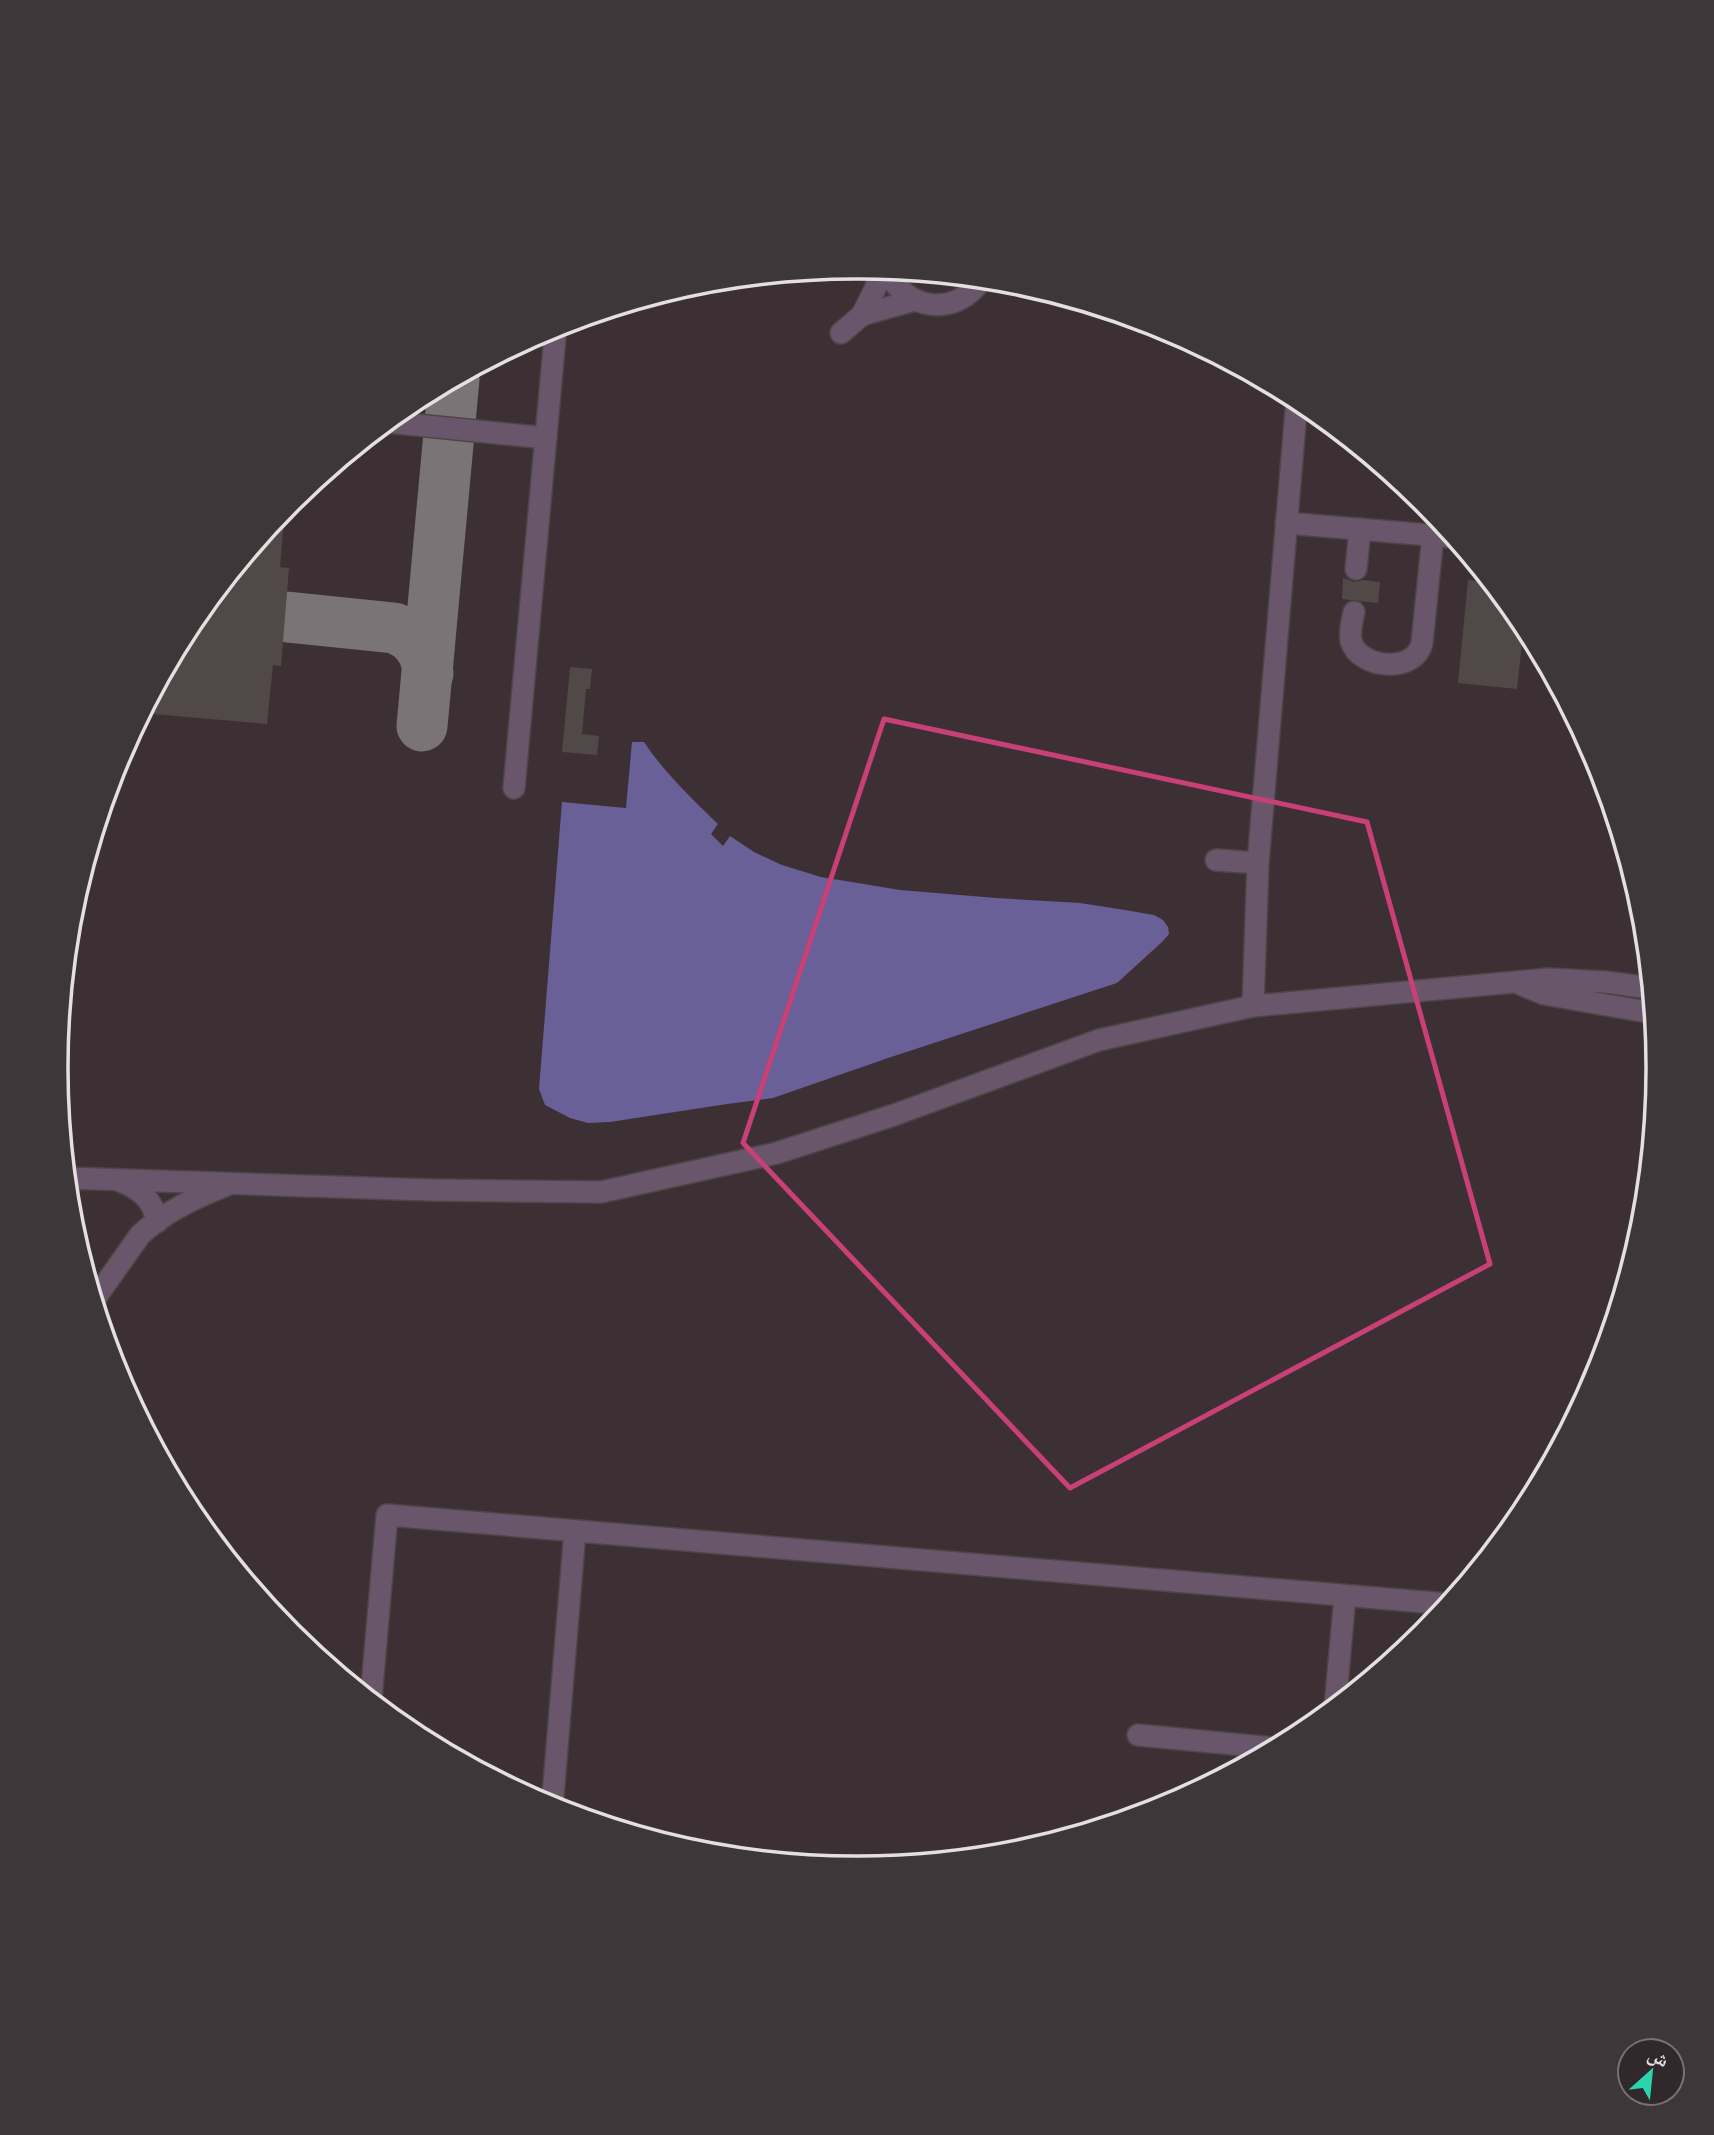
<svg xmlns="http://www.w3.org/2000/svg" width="1714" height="2135" font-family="Barlow,'Noto Naskh Arabic',sans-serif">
<rect width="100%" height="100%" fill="#30282a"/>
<circle fill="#3d3034" cx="857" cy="1068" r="798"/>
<path fill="#696097" d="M632,742H644C664,772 692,799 718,824L711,834L723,846L730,836L754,852L782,865L821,877L900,890L996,898L1080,903L1125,910L1154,915L1163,920L1168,927L1169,934L1162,942L1117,983L888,1058L773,1098L727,1104L610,1122L588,1123L570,1118L545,1105L539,1089L562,802L626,808Z"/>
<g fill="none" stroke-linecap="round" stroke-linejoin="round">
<g stroke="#7b7476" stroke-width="51">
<path d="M287,617L394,628C415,635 427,651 428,673"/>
<polyline points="422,726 454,379"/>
</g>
</g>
<g fill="#514947">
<polygon points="285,508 280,567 289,568 281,666 273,665 267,724 142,713 191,622"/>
<polygon points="1343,578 1354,582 1363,580 1380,582 1378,603 1342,599"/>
<polygon points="1468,580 1490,582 1524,623 1517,689 1458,683"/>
<polygon points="570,667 592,669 590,689 586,689 582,734 599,736 597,755 562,752"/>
</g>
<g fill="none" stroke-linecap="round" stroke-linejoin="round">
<defs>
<g id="minor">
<path d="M886,269C905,311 956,318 982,279"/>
<polyline points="862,315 875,289 882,269"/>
<polyline points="841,333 862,315 915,300"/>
<polyline points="387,422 546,438"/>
<polyline points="1286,523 1453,537"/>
<polyline points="1356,569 1360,529"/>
<path d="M1354,612C1352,621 1349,632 1351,641C1359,669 1415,674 1422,643L1433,535"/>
<polyline points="514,788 556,326"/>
<polyline points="1216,860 1258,863"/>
<polyline points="1520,984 1544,994 1653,1013"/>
<polyline points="1253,1006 1258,863 1297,399"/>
<polyline points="67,1178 430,1190 601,1192 777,1153 894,1115 1099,1040 1253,1006 1548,979 1606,982 1650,988"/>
<path d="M120,1181C140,1189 153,1199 157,1222"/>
<path d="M94,1300L140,1235C164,1212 197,1197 227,1185"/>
<polyline points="371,1699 387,1515 1448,1604"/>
<polyline points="1335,1707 1345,1596"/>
<polyline points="1138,1735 1275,1748"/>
<polyline points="552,1808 575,1531"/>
</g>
</defs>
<use href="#minor" stroke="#4d4547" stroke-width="24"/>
<use href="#minor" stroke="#69566a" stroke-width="21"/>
</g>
<path fill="none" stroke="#c94076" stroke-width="5" stroke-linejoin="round" d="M884,719L1367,822L1490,1264L1070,1488L743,1143Z"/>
<path d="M0 0H1714V2135H0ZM856 279H858A788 788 0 0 1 1646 1067V1068A788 788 0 0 1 858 1856H856A788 788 0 0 1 68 1068V1067A788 788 0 0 1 856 279Z" fill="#3e3739" fill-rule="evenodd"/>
<path fill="none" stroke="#e4dfe0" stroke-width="3.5" d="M856 279H858A788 788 0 0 1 1646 1067V1068A788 788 0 0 1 858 1856H856A788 788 0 0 1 68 1068V1067A788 788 0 0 1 856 279Z"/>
<g transform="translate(1651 2072) rotate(27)"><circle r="33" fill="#30282a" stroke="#787173" stroke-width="2"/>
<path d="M0-5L12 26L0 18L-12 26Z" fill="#2bd5ac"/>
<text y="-10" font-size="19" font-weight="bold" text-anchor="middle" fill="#e4dfe0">ش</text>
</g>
</svg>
